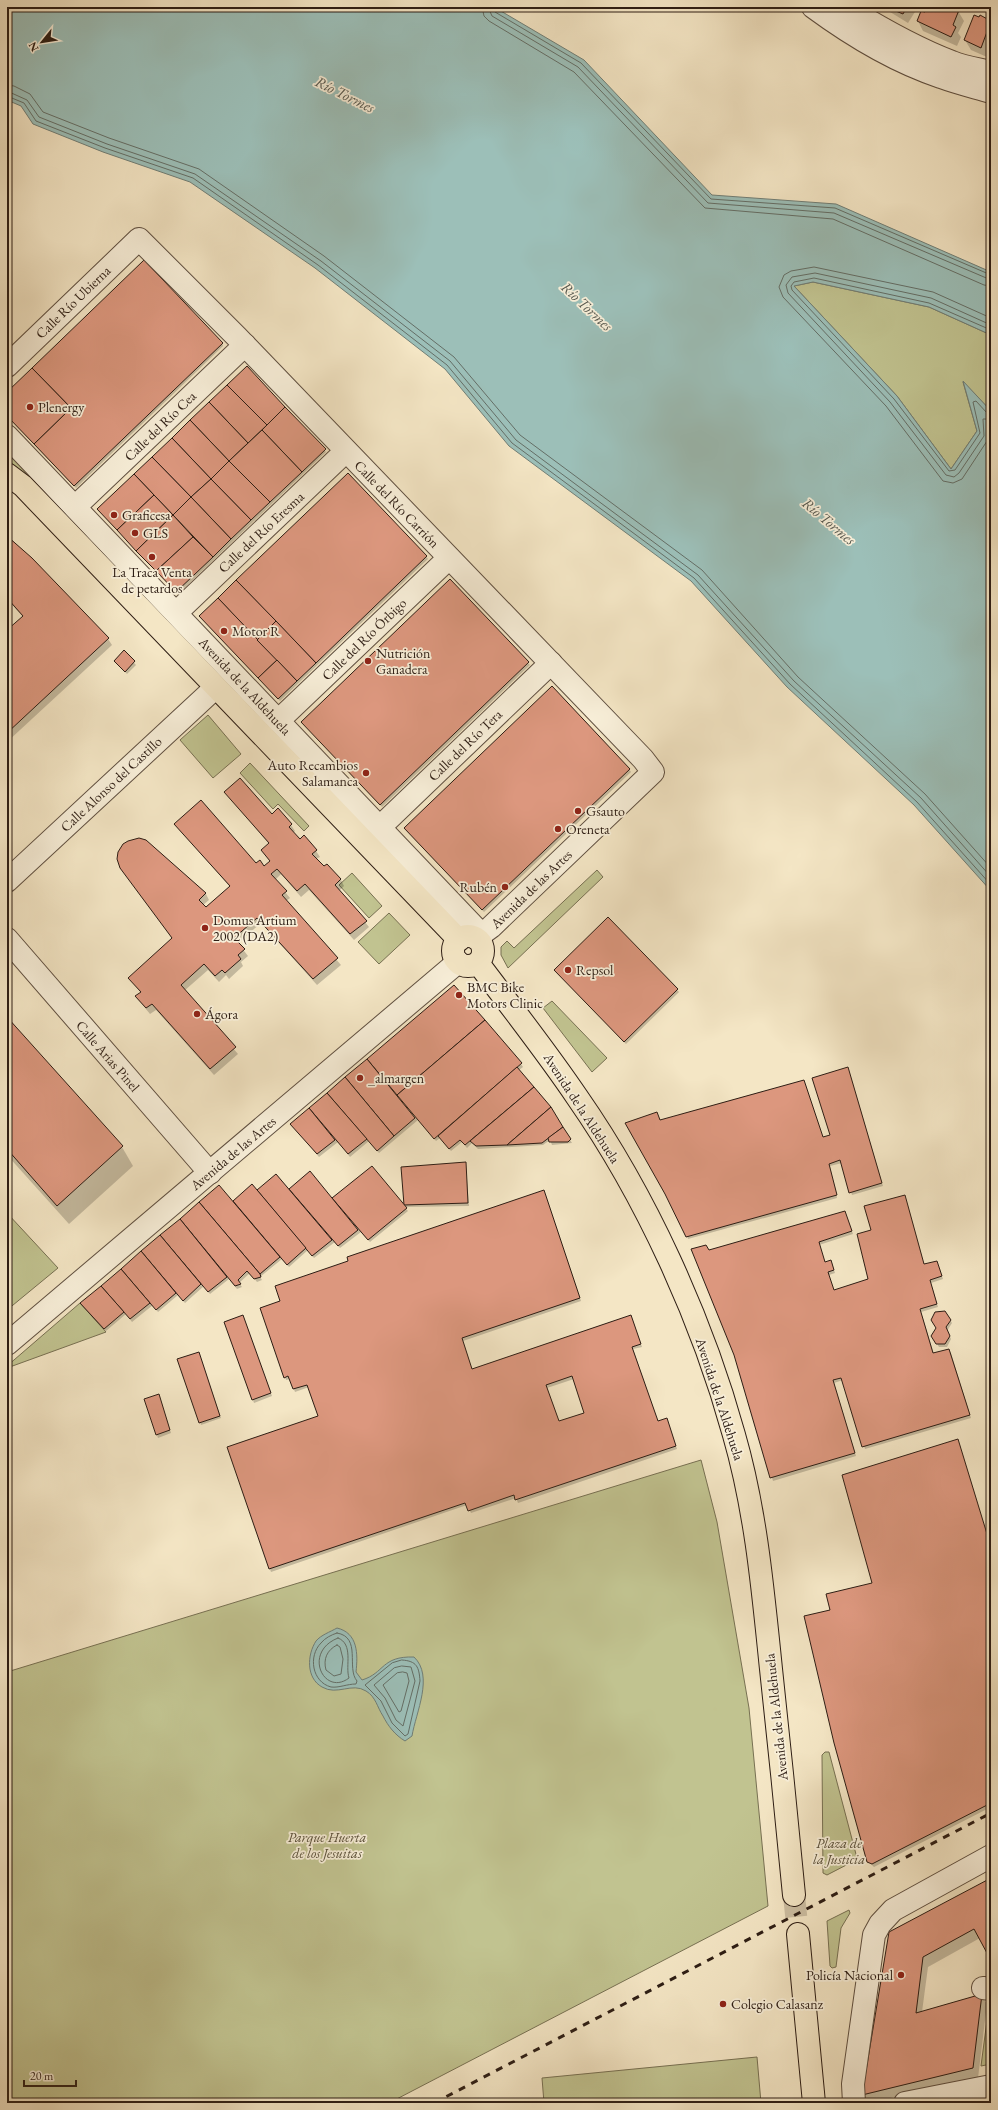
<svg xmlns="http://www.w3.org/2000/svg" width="998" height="2110" font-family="'EB Garamond',serif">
<rect width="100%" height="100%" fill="#f4e6c5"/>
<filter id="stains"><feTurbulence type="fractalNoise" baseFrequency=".005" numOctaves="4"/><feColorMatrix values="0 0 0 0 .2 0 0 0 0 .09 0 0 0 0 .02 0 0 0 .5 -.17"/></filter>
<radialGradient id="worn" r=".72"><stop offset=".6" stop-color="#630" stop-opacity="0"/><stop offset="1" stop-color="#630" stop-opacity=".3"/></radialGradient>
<g fill="#c1c390" stroke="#777052">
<polygon points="813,282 929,307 991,335 991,411 963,382 977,431 951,469 897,396 794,286"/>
<polygon points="7,449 207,658 204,660 39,486 7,460"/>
<polygon points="208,715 241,754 213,778 180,740"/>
<polygon points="250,763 309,826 304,831 278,804 273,809 240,773"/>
<polygon points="597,870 603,877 508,968 501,955 501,947 507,941 514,948"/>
<polygon points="352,873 382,906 369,918 339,885"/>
<polygon points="389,913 410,935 379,964 358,942"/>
<polygon points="552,1001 607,1058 592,1072 543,1008"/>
<polygon points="7,1213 58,1268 7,1310"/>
<polygon points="80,1303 106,1332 7,1368 7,1366"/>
<polygon points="701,1460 717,1522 749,1708 768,1906 389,2103 7,2103 7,1672"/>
<polygon points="825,1752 829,1752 857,1858 856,1860 827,1875 823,1873 822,1755"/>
<polygon points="849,1910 850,1913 841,1928 836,1967 832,1968 830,1966 827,1921"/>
<polygon points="989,2005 991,2006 991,2064 981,2066"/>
<polygon points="757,2057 761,2103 544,2103 542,2078"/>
</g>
<g fill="#9cbfb8" stroke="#707e76">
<polygon points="7,7 494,7 584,60 712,195 836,204 991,272 991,335 929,307 813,282 794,286 897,396 951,469 977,431 963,381 991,411 991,891 914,805 787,687 691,581 509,446 445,369 315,268 190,182 103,152 33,124 21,106 7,100"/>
<path d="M337,1628C358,1633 358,1654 356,1672L362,1680C385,1673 381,1656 414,1657C434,1676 416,1712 412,1736L405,1741C395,1735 388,1726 383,1716C377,1707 376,1697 366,1691C352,1682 337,1696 322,1687C306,1678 307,1655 316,1641C321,1635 330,1632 337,1628Z"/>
</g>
<g fill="#0003" fill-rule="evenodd">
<polygon points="882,7 918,7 908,23"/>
<polygon points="928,7 952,7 958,11 964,21 958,33 961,37 957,46 923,31 918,21 925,14"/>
<polygon points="980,17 991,22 991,46 987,57 971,50 965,40"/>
<polygon points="222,343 223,346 76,488 7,416 7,394"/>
<polygon points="247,368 326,452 178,594 98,510"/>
<polygon points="7,538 44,572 108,639 112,645 7,742 7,632 23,617 7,599"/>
<polygon points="426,556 428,559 280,701 200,616"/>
<polygon points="124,652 136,665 127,674 115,661"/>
<polygon points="528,663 530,665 382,807 302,722"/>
<polygon points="629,769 631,772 484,912 407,831"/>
<polygon points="226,793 291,825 295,831 293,833 300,841 316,851 320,857 316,859 324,868 327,865 341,880 344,886 339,891 369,927 354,940 309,890 301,897 281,874 275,880 290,898 286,901 341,965 317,985 261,923 238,943 248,956 241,962 243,966 229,979 226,975 219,982 208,970 184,991 238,1054 214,1075 156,1010 150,1014 136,997 141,993 129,978 173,939 121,868 146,841 206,894 209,900 203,905 206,909 230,887 175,824 256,864 264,867 273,865 262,851 269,844"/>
<polygon points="608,918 679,992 626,1044 557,973"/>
<polygon points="454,986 521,1064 523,1067 519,1070 550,1107 572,1143 552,1145 550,1140 543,1145 478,1149 472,1143 467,1148 462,1142 451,1151 440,1138 436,1141 418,1120 379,1153 369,1141 350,1157 338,1142 319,1157 292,1125"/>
<polygon points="7,1018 122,1147 133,1166 69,1224 7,1155"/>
<polygon points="848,1068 883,1186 852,1195 842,1163 830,1166 837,1198 688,1239 660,1121 805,1084 823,1138 831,1136"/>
<polygon points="466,1164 469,1206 405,1207 402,1168"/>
<polygon points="372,1168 408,1211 370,1242 361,1232 340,1248 335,1242 314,1258 308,1250 289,1267 282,1259 260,1277 262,1280 257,1282 250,1273 239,1283 242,1287 237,1289 229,1279 210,1294 204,1286 185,1303 178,1295 158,1312 153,1305 132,1322 126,1314 106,1331 82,1304 219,1187 233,1202 252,1185 257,1191 289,1190 310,1173 331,1199"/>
<path d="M545,1194L581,1301L463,1341L472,1370L631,1316L642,1347L633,1349L658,1422H668L677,1449L518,1503L516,1498L471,1513L467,1505L271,1572L228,1448L319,1417L309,1387L295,1392L290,1379L286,1380L285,1377L281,1302ZM574,1379L586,1413L559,1422L547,1388Z"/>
<polygon points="905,1196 924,1265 938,1265 943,1279 931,1283 938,1307 921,1312 934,1354 949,1350 951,1353 971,1418 865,1449 843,1380 834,1383 856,1456 773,1481 735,1354 709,1251 846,1215 853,1234 819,1245 825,1263 831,1261 832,1263 835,1273 829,1275 834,1291 870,1280 872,1230"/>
<polygon points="945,1312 952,1323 947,1331 951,1339 947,1347 939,1347 932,1336"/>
<polygon points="244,1319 272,1396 254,1403 225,1323"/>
<polygon points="200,1356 221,1418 201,1425 200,1422"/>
<polygon points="160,1398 171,1433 158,1438 145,1399"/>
<polygon points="991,1550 991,1629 989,1630 991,1637 991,1807 874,1867 868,1861 831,1610 873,1584"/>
<polygon points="991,1879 991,1959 980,1938 928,1967 922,2012 981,1995 987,2004 978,2078 868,2103 863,2094 890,1933"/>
<polygon points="487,2100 488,2103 481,2103"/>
</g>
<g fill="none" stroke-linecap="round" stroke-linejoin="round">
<g stroke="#646e66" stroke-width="1">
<polyline points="482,7 484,16 489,21 574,72 705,208 833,219 984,285 991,286"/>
<polyline points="488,7 492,16 578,67 708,203 834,213 991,280"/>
<polyline points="493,7 495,12 581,63 711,199 835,208 991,275"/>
<polyline points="7,85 14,86 30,94 43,112 109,138 199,169 324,256 454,357 520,435 702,570 798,677 925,794 991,868"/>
<polyline points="7,91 27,100 39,117 107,144 195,174 321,261 450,361 516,440 698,575 794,681 921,798 991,877"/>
<polyline points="7,96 24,103 36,121 105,148 193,178 318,265 447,365 512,443 694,578 790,684 917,802 991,885"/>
<polyline points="991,318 933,292 814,267 791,271 784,275 779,287 783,297 886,406 943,481 953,483 962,479 991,435"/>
<polyline points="991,325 931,298 815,273 792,277 786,285 788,293 890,402 946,475 954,477 959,473 984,436 983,419 991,419"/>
<polyline points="991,330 929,303 814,278 794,282 791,286 792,290 894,399 949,471 955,470 980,433 973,402 976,401 987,413 991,414"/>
<path d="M337,1633C362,1637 346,1668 357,1681L356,1684C347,1684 339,1688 331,1687C312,1682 308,1656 321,1643C325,1638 331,1635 337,1633Z"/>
<path d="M338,1638C354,1644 345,1666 349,1678C324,1697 302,1652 338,1638Z"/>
<path d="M337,1645L340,1647L343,1659L341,1674L334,1676L326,1670C323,1659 327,1650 337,1645Z"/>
<path d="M402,1660C417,1661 419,1667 420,1681L408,1734L405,1736L392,1723L381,1701L365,1685L392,1663Z"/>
<polygon points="402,1666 411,1667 415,1681 403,1726 396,1720 385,1698 374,1685 394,1668"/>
<polygon points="403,1672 407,1673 409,1681 401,1711 399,1712 383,1685 397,1673"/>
</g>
</g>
<g fill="#dc977e" stroke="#2d1d14" fill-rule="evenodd">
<polygon points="891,7 907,7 903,14 891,9"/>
<polygon points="927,7 956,7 959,10 953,25 956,27 951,37 917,21 921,11 925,12"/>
<polygon points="974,15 979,17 980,15 991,21 981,48 964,40"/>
<polygon points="144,260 223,343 74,486 34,444 71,408 32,368"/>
<polygon points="247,366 285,407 267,425 227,385"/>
<polygon points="32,368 71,408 34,444 7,416 7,392"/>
<polygon points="227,385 267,425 248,443 209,402"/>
<polygon points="209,402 248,443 229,461 190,420"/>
<polygon points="285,407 326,449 302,472 262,430"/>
<polygon points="190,420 229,461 211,479 172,438"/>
<polygon points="262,430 302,472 270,502 229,461"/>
<polygon points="172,438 211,479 191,497 152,457"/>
<polygon points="152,457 191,497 173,515 134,474"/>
<polygon points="229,461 270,502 251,520 211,479"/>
<polygon points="348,473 427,556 316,663 236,580"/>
<polygon points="134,474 154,495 117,530 97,509"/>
<polygon points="211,479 251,520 231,539 191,497"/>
<polygon points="154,495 173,515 136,551 117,530"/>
<polygon points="191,497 231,539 213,557 173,515"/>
<polygon points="173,515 193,537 156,571 136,551"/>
<polygon points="7,536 32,558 109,638 7,733 7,630 23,616 7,598"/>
<polygon points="193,537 213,557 176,592 156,571"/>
<polygon points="450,579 529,662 380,805 301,722"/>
<polygon points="236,580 276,621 257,640 218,598"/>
<polygon points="218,598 277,660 258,678 199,616"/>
<polygon points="276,621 316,663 297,681 257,640"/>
<polygon points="124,650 135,661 125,672 114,661"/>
<polygon points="277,660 297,681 278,699 258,678"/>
<polygon points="552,686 630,769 482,910 404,828"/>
<polygon points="240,778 272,814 278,808 292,824 289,827 300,839 304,835 311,843 317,850 312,854 324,866 327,864 341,879 335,885 367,921 350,934 305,884 297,891 277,869 271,874 287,891 282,895 338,958 313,979 257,918 234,938 245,949 238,955 241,959 225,973 222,970 215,976 204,964 181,985 236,1047 210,1069 152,1004 146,1008 135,996 141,992 128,978 172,938 120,868 117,859 118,852 123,844 128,841 139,838 146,840 206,893 199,900 206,907 230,886 174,824 201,800 256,863 260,860 264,866 270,861 261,850 269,843 224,792"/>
<polygon points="608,917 678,989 624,1042 554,970"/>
<polygon points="454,985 485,1020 397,1095 367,1059"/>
<polygon points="7,1017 123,1146 57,1206 7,1149"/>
<polygon points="485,1020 522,1063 434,1139 397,1095"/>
<polygon points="367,1059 415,1118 394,1136 345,1077"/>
<polygon points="517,1067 534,1087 465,1145 460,1140 449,1149 438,1136"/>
<polygon points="848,1067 882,1183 849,1193 840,1160 829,1164 837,1195 686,1237 665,1194 625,1123 657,1112 660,1120 804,1080 823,1137 830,1135 812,1078"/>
<polygon points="345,1077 394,1136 377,1151 327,1093"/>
<polygon points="534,1087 551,1107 507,1145 476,1146 470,1141"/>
<polygon points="327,1093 367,1139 348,1154 309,1108"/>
<polygon points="551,1107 563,1127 542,1143 507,1145"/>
<polygon points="309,1108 335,1140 317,1154 290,1124"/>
<polygon points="563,1127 571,1139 568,1142 549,1142 548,1138"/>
<polygon points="466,1162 468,1203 404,1205 401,1167"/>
<polygon points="372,1166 407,1208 368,1240 332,1198"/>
<polygon points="310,1171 358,1230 338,1246 289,1189"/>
<polygon points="276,1174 332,1240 312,1256 257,1190"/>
<polygon points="252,1184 306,1248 287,1265 233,1201"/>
<polygon points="219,1185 280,1257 260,1274 199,1202"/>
<path d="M544,1190L580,1298L462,1338L472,1369L631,1315L641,1344L632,1347L658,1421L667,1418L676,1446L515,1500L514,1495L468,1511L465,1503L269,1569L227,1447L318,1416L307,1385L293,1389L288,1376L284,1378L260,1308L280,1301L275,1286L348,1261L347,1257ZM572,1376L584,1413L559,1421L546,1385Z"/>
<polygon points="905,1195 924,1264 937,1261 942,1276 930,1280 937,1304 920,1309 933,1353 949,1349 970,1415 862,1447 841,1378 833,1380 855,1453 770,1478 734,1355 691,1249 706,1245 709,1250 845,1211 852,1231 819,1242 825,1262 831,1260 834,1270 828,1272 834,1290 868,1279 857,1234 871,1230 864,1206"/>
<polygon points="199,1202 260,1274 261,1277 254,1279 247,1271 238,1280 241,1284 235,1286 180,1219"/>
<polygon points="180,1219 227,1277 208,1292 160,1235"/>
<polygon points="160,1235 201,1284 183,1301 141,1251"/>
<polygon points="141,1251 176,1293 156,1310 121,1269"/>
<polygon points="121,1269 150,1303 130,1319 101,1286"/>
<polygon points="101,1286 124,1312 104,1329 80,1303"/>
<polygon points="945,1311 951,1320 946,1327 950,1336 945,1344 936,1344 931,1336 936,1328 931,1320 935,1312"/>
<polygon points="243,1315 271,1393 252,1400 224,1322"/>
<polygon points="199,1352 220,1416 199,1423 177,1359"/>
<polygon points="159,1394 170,1430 156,1435 144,1399"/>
<polygon points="958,1439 991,1547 991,1626 989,1627 991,1637 991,1803 872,1864 867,1862 834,1743 804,1616 830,1610 826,1594 872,1583 842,1475"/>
<polygon points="991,1878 991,1930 988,1955 974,1929 923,1957 916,2013 982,1994 973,2068 862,2095 889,1932"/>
</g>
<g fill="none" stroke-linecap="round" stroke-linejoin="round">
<polyline stroke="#ccbea2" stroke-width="22" stroke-dasharray="22 11" stroke-linecap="butt" points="794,1895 798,1934"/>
<defs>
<g id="minor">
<path d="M813,7C851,35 896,62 941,77C957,83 974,87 991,92"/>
<path d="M846,7C880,28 915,48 952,62C964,67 978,69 991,72"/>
<polyline points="7,366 139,239 237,337 643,759 653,772 491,927 476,938"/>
<polyline points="7,436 482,935"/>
<polyline points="75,507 245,345"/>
<polyline points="176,613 346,451"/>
<polyline points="278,721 449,558"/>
<polyline points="380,827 551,663"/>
<polyline points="7,881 215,688"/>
<polyline points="7,939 210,1173"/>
<polyline points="7,1344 458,962"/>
<polyline points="983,1988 991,1989"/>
<polyline points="854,2103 853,2084 874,1935 880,1924 893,1910 991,1856"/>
<polyline points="905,2103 991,2086"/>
</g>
<g id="major">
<polyline points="7,474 23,486 459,940"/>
<circle cx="468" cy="951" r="15"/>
<path d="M478,963C511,1007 546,1051 577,1097C646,1196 702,1319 734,1435C756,1511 763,1591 771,1669C779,1744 787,1820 794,1895"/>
<polyline points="798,1934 814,2103"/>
</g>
</defs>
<use href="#minor" stroke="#5f4f40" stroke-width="24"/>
<use href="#major" stroke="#2d1d14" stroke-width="24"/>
<use href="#minor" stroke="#f8efd9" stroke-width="22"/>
<use href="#major" stroke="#f4e6c5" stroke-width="22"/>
<polyline stroke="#2d1d14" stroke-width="3" stroke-dasharray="7 7" stroke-linecap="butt" points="434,2103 991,1813"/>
</g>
<g fill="#8f2418" stroke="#f8efd9" stroke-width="1.5">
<circle cx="30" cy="407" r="4"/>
<circle cx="114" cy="515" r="4"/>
<circle cx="135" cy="533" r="4"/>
<circle cx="152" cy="557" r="4"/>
<circle cx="224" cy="631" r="4"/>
<circle cx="368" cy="661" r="4"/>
<circle cx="366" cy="773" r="4"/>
<circle cx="578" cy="811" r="4"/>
<circle cx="558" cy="829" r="4"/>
<circle cx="505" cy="887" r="4"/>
<circle cx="205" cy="928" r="4"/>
<circle cx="568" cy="970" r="4"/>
<circle cx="459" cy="995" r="4"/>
<circle cx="197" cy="1014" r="4"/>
<circle cx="360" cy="1078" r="4"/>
<circle cx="901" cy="1975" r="4"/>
<circle cx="723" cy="2004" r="4"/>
</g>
<g text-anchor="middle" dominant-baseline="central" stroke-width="3.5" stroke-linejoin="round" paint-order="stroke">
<g font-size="14" fill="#2d1d14" stroke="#f8efd9">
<text transform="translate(73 302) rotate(-44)">Calle Río Ubierna</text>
<text transform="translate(160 426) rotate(-44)">Calle del Río Cea</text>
<text transform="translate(397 504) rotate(46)">Calle del Río Carrión</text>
<text transform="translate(261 532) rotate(-43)">Calle del Río Eresma</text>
<text transform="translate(364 639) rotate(-44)">Calle del Río Órbigo</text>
<text transform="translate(245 686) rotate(47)">Avenida de la Aldehuela</text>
<text transform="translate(465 745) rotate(-44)">Calle del Río Tera</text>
<text transform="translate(111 784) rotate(-43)">Calle Alonso del Castillo</text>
<text transform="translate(531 889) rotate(-44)">Avenida de las Artes</text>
<text transform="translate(108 1056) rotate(49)">Calle Arias Pinel</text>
<text transform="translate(582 1108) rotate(57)">Avenida de la Aldehuela</text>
<text transform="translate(233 1153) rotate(-40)">Avenida de las Artes</text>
<text transform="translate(720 1399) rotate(72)">Avenida de la Aldehuela</text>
<text transform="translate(776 1717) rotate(-96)">Avenida de la Aldehuela</text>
</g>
<g font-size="14" fill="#2d1d14" stroke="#f8efd9" text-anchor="start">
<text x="38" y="407">Plenergy</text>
<text x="122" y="515">Graficesa</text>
<text x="143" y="533">GLS</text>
<text x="152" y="572" text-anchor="middle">La Traca Venta<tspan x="152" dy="16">de petardos</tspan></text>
<text x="232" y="631">Motor R</text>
<text x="376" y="653">Nutrición<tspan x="376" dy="16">Ganadera</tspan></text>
<text x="358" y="765" text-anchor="end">Auto Recambios<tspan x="358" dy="16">Salamanca</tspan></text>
<text x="586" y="811">Gsauto</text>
<text x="566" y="829">Oreneta</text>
<text x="497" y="887" text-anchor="end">Rubén</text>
<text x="213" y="920">Domus Artium<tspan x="213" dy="16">2002 (DA2)</tspan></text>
<text x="576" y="970">Repsol</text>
<text x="467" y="987">BMC Bike<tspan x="467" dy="16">Motors Clinic</tspan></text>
<text x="205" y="1014">Ágora</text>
<text x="368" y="1078">_almargen</text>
<text x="893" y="1975" text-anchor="end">Policía Nacional</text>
<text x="731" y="2004">Colegio Calasanz</text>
</g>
<g font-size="14" font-style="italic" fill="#594f39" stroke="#f8efd9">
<text x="327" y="1837">Parque Huerta<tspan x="327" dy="16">de los Jesuitas</tspan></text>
<text x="839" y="1843">Plaza de<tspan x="839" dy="16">la Justicia</tspan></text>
</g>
<g font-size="15" font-style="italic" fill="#54564d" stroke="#f8efd9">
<text transform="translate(345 94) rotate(26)">Río Tormes</text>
<text transform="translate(587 306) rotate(43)">Río Tormes</text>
<text transform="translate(829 521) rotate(40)">Río Tormes</text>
</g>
</g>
<rect width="998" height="2110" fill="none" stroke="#f4e6c5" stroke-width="24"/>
<rect x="8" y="8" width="982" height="2094" fill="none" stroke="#2d1d14" stroke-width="2"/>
<rect x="12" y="12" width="974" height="2086" fill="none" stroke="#2d1d14"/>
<g transform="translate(42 42) rotate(240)" stroke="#f8efd9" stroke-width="3" paint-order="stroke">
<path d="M0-3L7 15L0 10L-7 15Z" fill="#2d1d14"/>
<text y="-6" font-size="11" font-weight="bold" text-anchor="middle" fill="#2d1d14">N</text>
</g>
<path d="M24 2080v6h52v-6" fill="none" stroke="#2d1d14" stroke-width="2"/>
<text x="30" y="2080" font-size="12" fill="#2d1d14" stroke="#f8efd9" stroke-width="3" paint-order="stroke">20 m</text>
<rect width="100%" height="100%" filter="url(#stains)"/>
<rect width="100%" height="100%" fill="url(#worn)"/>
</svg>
